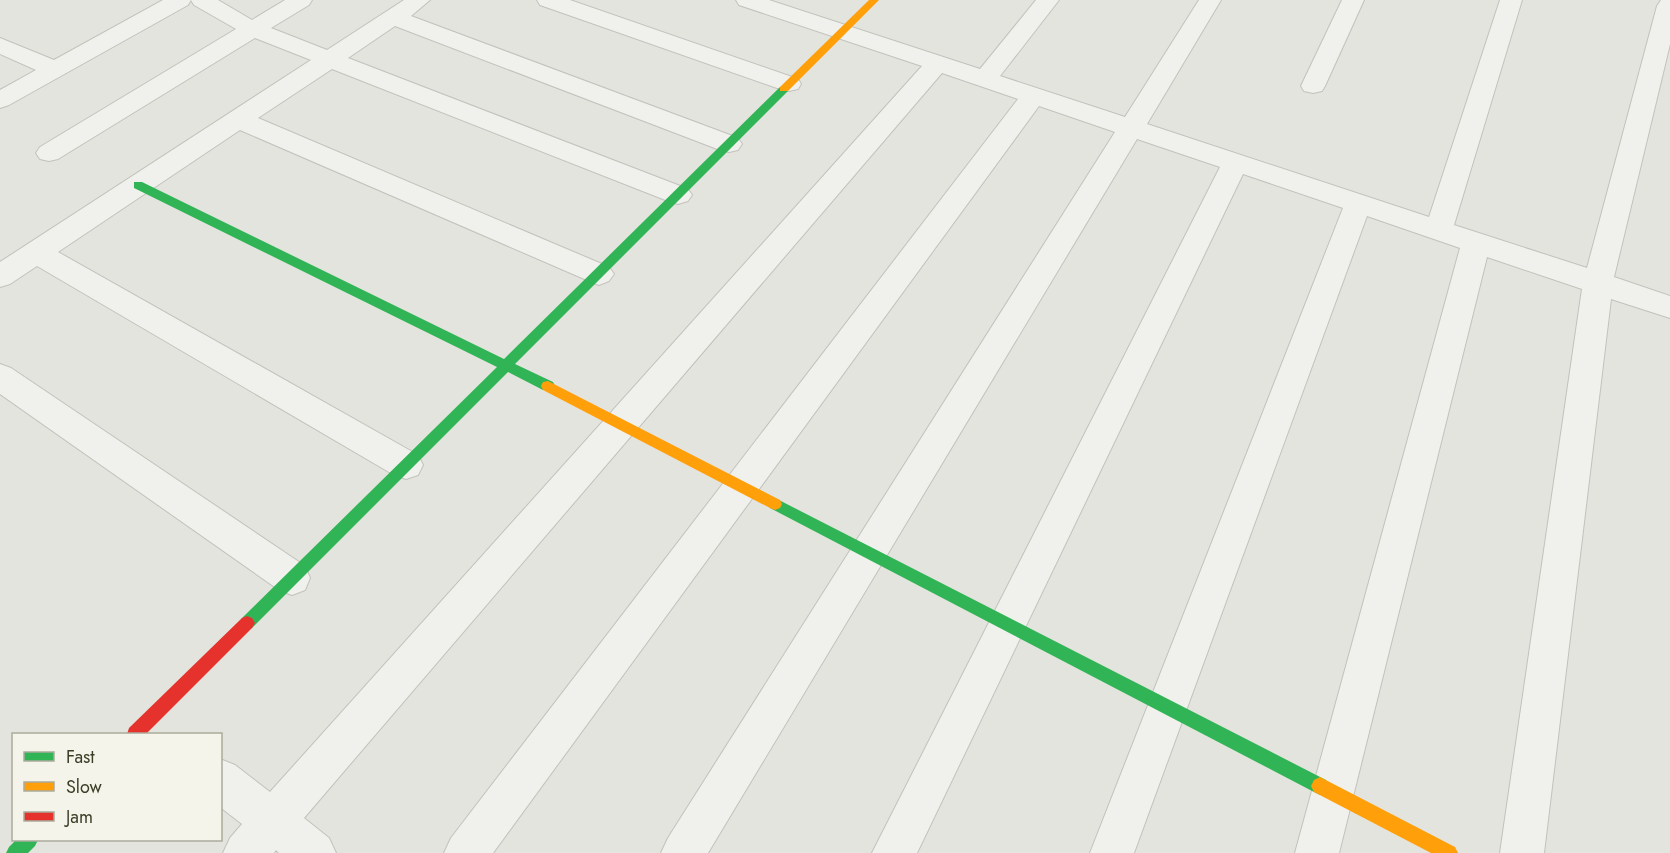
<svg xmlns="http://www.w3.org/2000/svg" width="1670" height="853" font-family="Jost,sans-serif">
<rect width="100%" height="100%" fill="#e4e4de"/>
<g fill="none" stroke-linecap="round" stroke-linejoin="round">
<defs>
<g id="street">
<polygon points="163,0 218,0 252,20 285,0 312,0 309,5 271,28 327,50 404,0 430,0 411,16 738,138 742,144 738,150 729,152 720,150 395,26 348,58 688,189 692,195 688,201 678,204 668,201 332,69 258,118 609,267 614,274 609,281 599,285 589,281 240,130 58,252 418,455 423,465 418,475 406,479 394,475 37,266 10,284 0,287 0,262 311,60 255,38 58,159 49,161 40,159 36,153 40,147 236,29 194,5 191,0 188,5 9,105 0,108 0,90 36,70 0,54 0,38 54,60"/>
<polygon points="537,0 570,0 798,79 801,84 798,89 789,91 780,89 540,5"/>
<polygon points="736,0 769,0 980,69 1036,0 1059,0 1000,76 1125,117 1199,0 1221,0 1147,124 1429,217 1500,0 1522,0 1454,225 1587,268 1657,6 1661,0 1670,0 1670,44 1614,277 1670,296 1670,318 1611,299 1544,853 1500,853 1582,289 1487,257 1339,853 1295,853 1460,248 1367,216 1134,853 1090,853 1343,208 1243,174 917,853 872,853 1220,167 1137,139 708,853 661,853 668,838 1115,132 1039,106 493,853 444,853 451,838 1018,99 942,73 304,818 329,838 336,853 279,853 276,850 274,853 223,853 230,838 242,824 220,807 220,759 235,765 270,792 922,66 739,5"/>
<polygon points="1342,0 1364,0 1325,86 1322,91 1313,93 1304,91 1301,86"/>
<polygon points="0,364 11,368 305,566 310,578 305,590 292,595 279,590 0,394"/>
</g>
</defs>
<use href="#street" stroke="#c2c2bc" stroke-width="2"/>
<use href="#street" fill="#f0f1ed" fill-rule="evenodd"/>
<g fill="#30b455" fill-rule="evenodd">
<polygon points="784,86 788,87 788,91 515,364 553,382 555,386 553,390 543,390 508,372 252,628 247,630 242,628 239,623 242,618 497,367 134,188 134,182 142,182 504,359 780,87"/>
<polygon points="775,498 1326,780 1329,786 1326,792 1320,795 1314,792 770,508 768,504 770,500"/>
<polygon points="16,840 38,840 35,846 28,853 6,853 9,847"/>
</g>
<g fill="#ff9f0a" fill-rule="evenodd">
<polygon points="869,0 879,0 788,91 780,91 780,87"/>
<polygon points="548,381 780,500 782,504 780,508 775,510 770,508 543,390 541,386 543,382"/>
<polygon points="1320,777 1455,847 1458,853 1431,853 1314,792 1311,786 1314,780"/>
</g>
<polygon fill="#e5322d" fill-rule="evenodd" points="247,616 252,618 255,623 252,628 146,734 127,734 129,728 242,618"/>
</g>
<rect x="12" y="733" width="210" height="108" fill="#f4f4eb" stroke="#aaab9c" stroke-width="1.5"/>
<rect x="24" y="752" width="30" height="9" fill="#30b455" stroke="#aaab9c" stroke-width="1.5"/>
<text x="66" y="763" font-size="18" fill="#3b3d25">Fast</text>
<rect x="24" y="782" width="30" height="9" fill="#ff9f0a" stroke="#aaab9c" stroke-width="1.5"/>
<text x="66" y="793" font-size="18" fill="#3b3d25">Slow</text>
<rect x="24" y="812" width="30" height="9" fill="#e5322d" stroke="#aaab9c" stroke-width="1.5"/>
<text x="66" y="823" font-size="18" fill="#3b3d25">Jam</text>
</svg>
